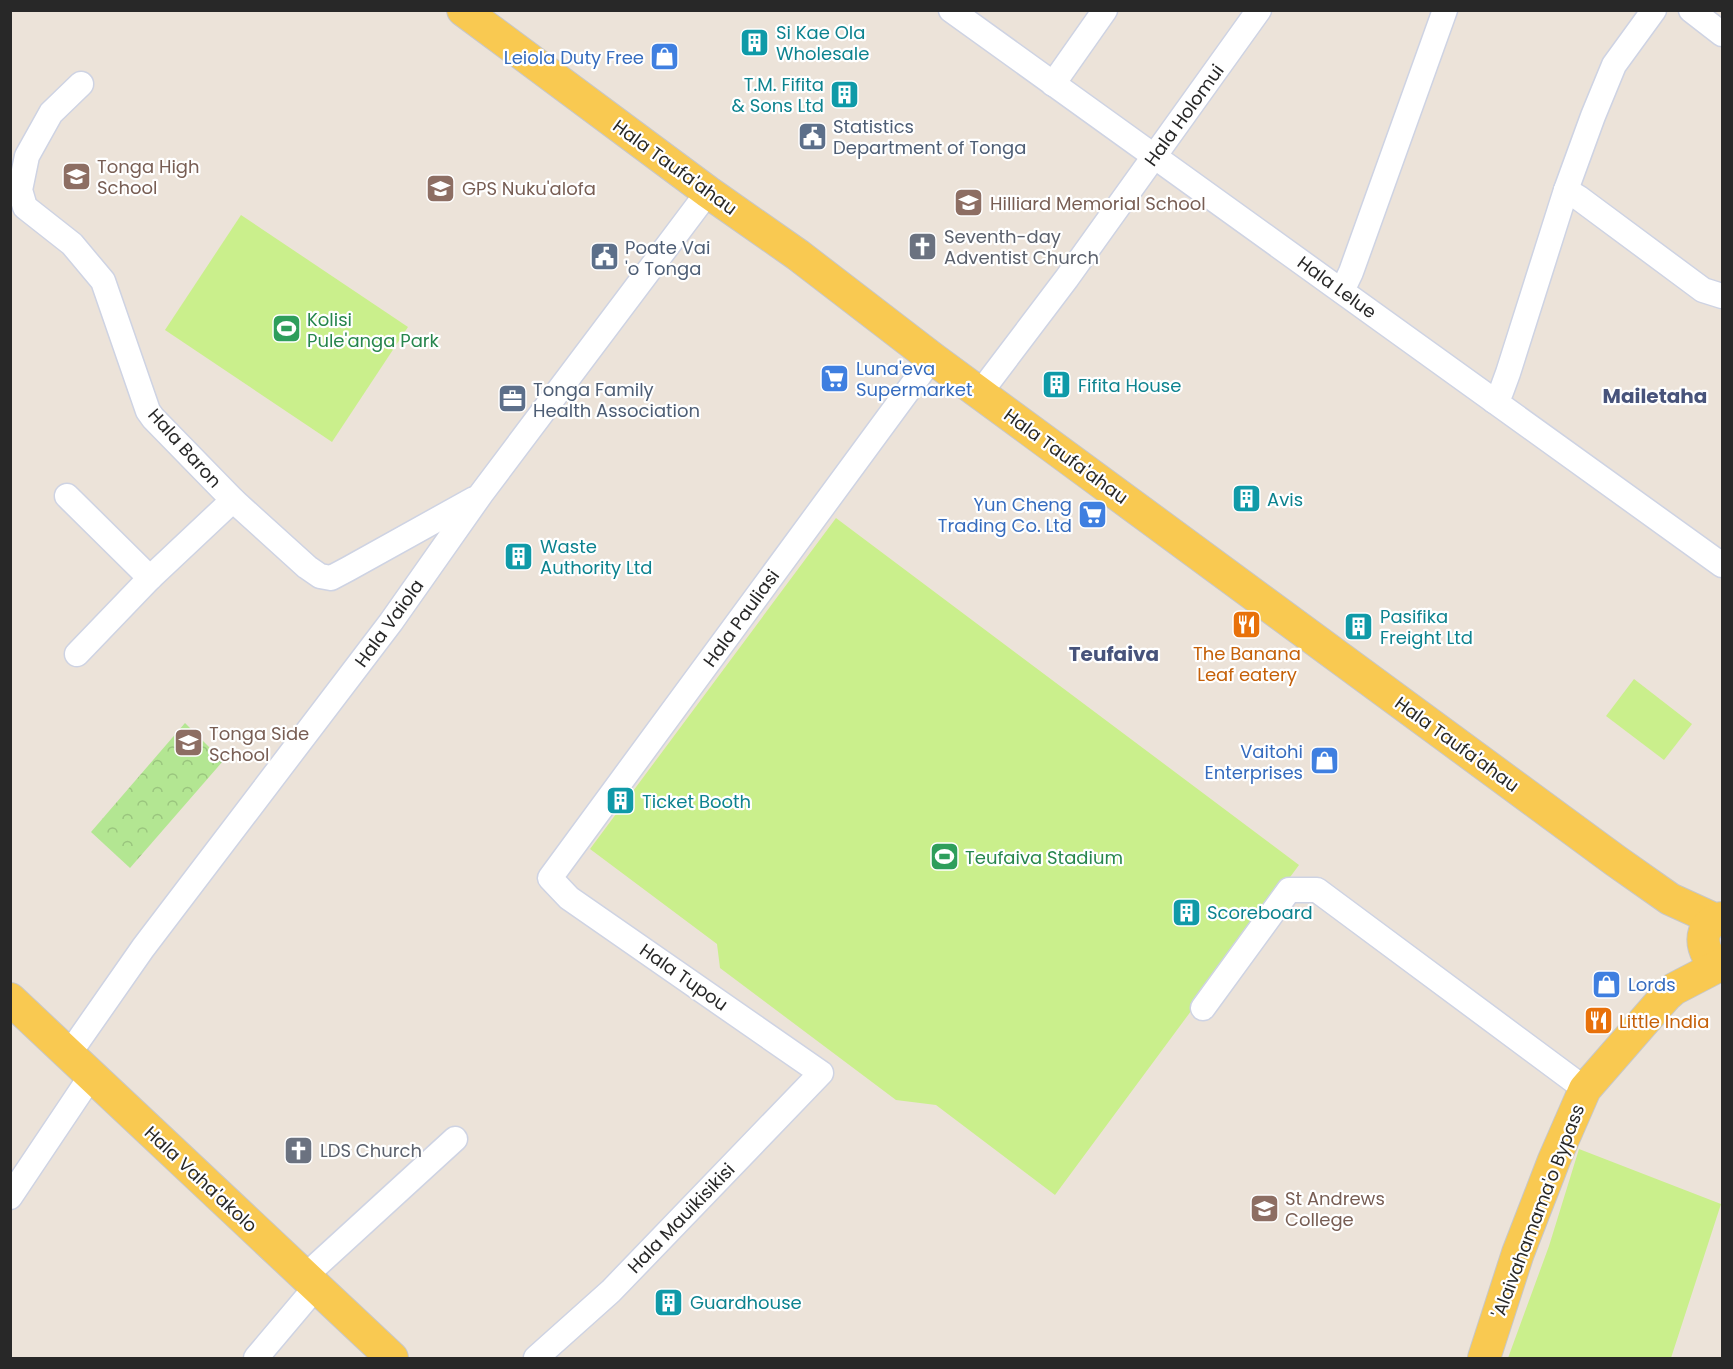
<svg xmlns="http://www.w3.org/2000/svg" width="1733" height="1369" font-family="Poppins,sans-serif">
<defs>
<pattern id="park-crowns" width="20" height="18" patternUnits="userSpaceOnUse" patternTransform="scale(1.5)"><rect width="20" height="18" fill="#b3e692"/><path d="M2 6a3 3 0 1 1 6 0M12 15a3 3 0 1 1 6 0" fill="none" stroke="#9ac57e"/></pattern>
</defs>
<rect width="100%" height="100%" fill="#ece3d9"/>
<polygon fill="url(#park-crowns)" points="185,723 223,761 130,868 91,832"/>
<g fill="#caef8c">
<polygon points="241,215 408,327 332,442 165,330"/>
<polygon points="836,518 1299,865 1055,1195 936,1105 896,1100 720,968 717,944 590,849"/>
<polygon points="1634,679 1692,724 1664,760 1606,716"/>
<polygon points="1579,1149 1721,1204 1671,1358 1508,1358 1549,1246"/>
</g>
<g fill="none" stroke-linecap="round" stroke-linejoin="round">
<defs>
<g id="minor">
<polyline points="951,10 1722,565"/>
<polyline points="1691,10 1722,34"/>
<polyline points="81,84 51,113 27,156 20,190 25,207 72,244 103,281 148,411 153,418 233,500 307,567 320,576 331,578 348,569 474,499"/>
<polyline points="1053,84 1105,10"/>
<polyline points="1566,190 1579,198 1703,290 1722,296"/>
<polyline points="1342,291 1351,272 1445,10"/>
<polyline points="980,393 1067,278 1259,10"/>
<polyline points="1494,401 1501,392 1508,373 1566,190 1593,116 1614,65 1654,10"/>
<polyline points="67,496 150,578"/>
<polyline points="77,654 150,578 233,500"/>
<polyline points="1203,1008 1289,890 1317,890 1585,1089"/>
<polyline points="69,1054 143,948 391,622 481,494 708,192"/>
<polyline points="10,1197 91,1076"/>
<polyline points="304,1277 455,1139"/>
<polyline points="256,1358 315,1288"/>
<polyline points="536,1358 611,1291 821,1073 569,898 550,878 932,358"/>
</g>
<g id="major">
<polyline points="463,10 708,192 798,255 932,358 1616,861 1670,899 1716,920"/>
<path d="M1722,918C1703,923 1699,939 1708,956L1722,963"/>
<polyline points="10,999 392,1358"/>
<polyline points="1484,1358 1518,1253 1554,1160 1585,1089 1666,996 1674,989 1722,964"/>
</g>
</defs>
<use href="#minor" stroke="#ced3e3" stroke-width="27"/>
<use href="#major" stroke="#c7c7c7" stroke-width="34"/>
<use href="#minor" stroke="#fff" stroke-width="24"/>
<use href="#major" stroke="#f9c951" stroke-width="32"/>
</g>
<defs>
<symbol id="building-square" viewBox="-11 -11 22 22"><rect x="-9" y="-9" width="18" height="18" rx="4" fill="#0f9aa8" stroke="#fff"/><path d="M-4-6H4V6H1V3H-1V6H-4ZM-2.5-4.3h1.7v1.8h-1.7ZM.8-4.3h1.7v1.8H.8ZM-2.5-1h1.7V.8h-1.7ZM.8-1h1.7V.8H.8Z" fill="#fff"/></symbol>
<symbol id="shop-square" viewBox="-11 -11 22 22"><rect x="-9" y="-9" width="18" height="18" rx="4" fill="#3f7fe0" stroke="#fff"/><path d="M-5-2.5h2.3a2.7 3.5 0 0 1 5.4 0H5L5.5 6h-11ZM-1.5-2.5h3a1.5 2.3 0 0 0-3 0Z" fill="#fff"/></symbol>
<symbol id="civic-square" viewBox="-11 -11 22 22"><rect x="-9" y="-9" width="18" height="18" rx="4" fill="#5c6f8a" stroke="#fff"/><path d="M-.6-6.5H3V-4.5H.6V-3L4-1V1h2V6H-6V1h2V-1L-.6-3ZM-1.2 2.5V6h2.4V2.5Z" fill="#fff"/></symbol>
<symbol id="school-square" viewBox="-11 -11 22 22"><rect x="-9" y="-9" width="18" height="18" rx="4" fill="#8d6e63" stroke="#fff"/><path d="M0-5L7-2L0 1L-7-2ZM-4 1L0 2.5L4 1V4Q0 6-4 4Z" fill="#fff"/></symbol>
<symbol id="church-square" viewBox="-11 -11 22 22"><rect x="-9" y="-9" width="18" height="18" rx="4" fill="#6b7280" stroke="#fff"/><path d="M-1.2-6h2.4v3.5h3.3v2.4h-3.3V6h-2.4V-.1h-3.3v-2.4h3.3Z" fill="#fff"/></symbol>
<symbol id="stadium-square" viewBox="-11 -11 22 22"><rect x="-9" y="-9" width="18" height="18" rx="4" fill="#2e9e5b" stroke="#fff"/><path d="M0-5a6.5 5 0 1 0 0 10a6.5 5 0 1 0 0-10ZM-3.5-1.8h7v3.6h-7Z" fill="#fff"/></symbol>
<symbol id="supermarket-square" viewBox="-11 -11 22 22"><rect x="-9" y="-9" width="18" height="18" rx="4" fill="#3f7fe0" stroke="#fff"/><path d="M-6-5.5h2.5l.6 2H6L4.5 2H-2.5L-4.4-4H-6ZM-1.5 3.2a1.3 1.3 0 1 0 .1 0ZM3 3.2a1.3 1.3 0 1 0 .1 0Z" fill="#fff"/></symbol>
<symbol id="office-square" viewBox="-11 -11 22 22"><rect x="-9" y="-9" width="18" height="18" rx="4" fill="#5c6f8a" stroke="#fff"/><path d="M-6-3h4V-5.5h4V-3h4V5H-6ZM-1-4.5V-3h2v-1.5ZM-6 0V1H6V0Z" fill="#fff"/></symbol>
<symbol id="restaurant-square" viewBox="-11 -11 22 22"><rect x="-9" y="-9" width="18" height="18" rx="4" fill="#e8710a" stroke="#fff"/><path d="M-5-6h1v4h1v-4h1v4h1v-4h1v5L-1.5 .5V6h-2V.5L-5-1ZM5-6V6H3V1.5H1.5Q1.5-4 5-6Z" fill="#fff"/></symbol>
</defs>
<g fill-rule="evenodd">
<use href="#building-square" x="738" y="26" width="33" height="33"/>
<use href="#shop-square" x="648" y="40" width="33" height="33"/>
<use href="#building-square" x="828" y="78" width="33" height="33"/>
<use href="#civic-square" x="796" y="120" width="33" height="33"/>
<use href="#school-square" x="60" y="160" width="33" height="33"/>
<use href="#school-square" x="424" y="172" width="33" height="33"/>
<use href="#school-square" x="952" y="186" width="33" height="33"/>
<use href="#church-square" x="906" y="230" width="33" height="33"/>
<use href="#civic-square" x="588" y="240" width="33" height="33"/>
<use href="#stadium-square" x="270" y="312" width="33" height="33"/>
<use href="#supermarket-square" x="818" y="362" width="33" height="33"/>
<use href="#building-square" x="1040" y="368" width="33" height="33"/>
<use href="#office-square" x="496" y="382" width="33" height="33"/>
<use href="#building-square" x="1230" y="482" width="33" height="33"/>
<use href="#supermarket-square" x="1076" y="498" width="33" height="33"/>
<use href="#building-square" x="502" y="540" width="33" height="33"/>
<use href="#restaurant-square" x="1230" y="608" width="33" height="33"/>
<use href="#building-square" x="1342" y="610" width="33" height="33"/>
<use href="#school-square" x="172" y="726" width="33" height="33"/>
<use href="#shop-square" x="1308" y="744" width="33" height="33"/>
<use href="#building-square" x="604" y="784" width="33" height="33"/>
<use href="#stadium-square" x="928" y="840" width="33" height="33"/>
<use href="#building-square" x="1170" y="896" width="33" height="33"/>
<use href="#shop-square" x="1590" y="968" width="33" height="33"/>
<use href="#restaurant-square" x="1582" y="1004" width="33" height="33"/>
<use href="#church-square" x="282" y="1134" width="33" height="33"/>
<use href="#school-square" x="1248" y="1192" width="33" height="33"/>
<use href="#building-square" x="652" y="1286" width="33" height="33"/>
</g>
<g text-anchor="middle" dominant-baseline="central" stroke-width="4.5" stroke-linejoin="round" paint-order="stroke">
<g font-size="18" fill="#0d838f" stroke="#fff" text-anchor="start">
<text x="776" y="32">Si Kae Ola<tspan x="776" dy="21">Wholesale</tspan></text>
<text x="824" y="84" text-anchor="end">T.M. Fifita<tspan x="824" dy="21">&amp; Sons Ltd</tspan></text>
<text x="1078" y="385">Fifita House</text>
<text x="1267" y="499">Avis</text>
<text x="540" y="546">Waste<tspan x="540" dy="21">Authority Ltd</tspan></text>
<text x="1380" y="616">Pasifika<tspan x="1380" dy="21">Freight Ltd</tspan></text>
<text x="642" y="801">Ticket Booth</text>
<text x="1207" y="912">Scoreboard</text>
<text x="690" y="1302">Guardhouse</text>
</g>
<g font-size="18" fill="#366cbe" stroke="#fff" text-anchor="end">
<text x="644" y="57">Leiola Duty Free</text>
<text x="856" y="368" text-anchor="start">Luna'eva<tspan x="856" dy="21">Supermarket</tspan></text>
<text x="1072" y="504">Yun Cheng<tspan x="1072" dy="21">Trading Co. Ltd</tspan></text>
<text x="1303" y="751">Vaitohi<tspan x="1303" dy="21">Enterprises</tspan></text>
<text x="1628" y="984" text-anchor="start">Lords</text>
</g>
<g font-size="18" fill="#282828" stroke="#fff">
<text transform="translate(1184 115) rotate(-54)">Hala Holomui</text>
<text transform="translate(675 167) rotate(36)">Hala Taufa'ahau</text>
<text transform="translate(1337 287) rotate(36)">Hala Lelue</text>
<text transform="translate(185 448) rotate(48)">Hala Baron</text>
<text transform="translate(1066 456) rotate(36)">Hala Taufa'ahau</text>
<text transform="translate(741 618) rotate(-54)">Hala Pauliasi</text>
<text transform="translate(389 623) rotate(-54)">Hala Vaiola</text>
<text transform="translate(1457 744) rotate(36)">Hala Taufa'ahau</text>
<text transform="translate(684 977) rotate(35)">Hala Tupou</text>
<text transform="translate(201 1179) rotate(43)">Hala Vaha'akolo</text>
<text transform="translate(1538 1211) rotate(-69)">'Alaivahamama'o Bypass</text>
<text transform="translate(681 1218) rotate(-46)">Hala Mauikisikisi</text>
</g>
<g font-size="18" fill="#4e5e75" stroke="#fff" text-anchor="start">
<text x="833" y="126">Statistics<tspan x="833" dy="21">Department of Tonga</tspan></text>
<text x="625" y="247">Poate Vai<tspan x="625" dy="21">'o Tonga</tspan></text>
<text x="533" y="389">Tonga Family<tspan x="533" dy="21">Health Association</tspan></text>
</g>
<g font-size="18" fill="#785e54" stroke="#fff" text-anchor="start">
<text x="97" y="166">Tonga High<tspan x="97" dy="21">School</tspan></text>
<text x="462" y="188">GPS Nuku'alofa</text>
<text x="990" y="203">Hilliard Memorial School</text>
<text x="209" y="733">Tonga Side<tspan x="209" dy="21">School</tspan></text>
<text x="1285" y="1198">St Andrews<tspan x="1285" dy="21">College</tspan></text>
</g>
<g font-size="18" fill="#5b616d" stroke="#fff" text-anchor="start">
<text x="944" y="236">Seventh-day<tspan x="944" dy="21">Adventist Church</tspan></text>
<text x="320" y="1150">LDS Church</text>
</g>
<g font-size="18" fill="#27864d" stroke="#fff" text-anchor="start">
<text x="307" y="319">Kolisi<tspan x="307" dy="21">Pule'anga Park</tspan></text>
<text x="965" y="857">Teufaiva Stadium</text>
</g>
<g font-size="18" fill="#c56008" stroke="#fff">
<text x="1247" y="653">The Banana<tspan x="1247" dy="21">Leaf eatery</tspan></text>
<text x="1619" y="1021" text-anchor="start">Little India</text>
</g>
<g font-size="20" font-weight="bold" fill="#47537b" stroke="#fff">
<text x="1655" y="396">Mailetaha</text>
<text x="1114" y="654">Teufaiva</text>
</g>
</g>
<rect width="1733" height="1369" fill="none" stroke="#282828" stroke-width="24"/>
</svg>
